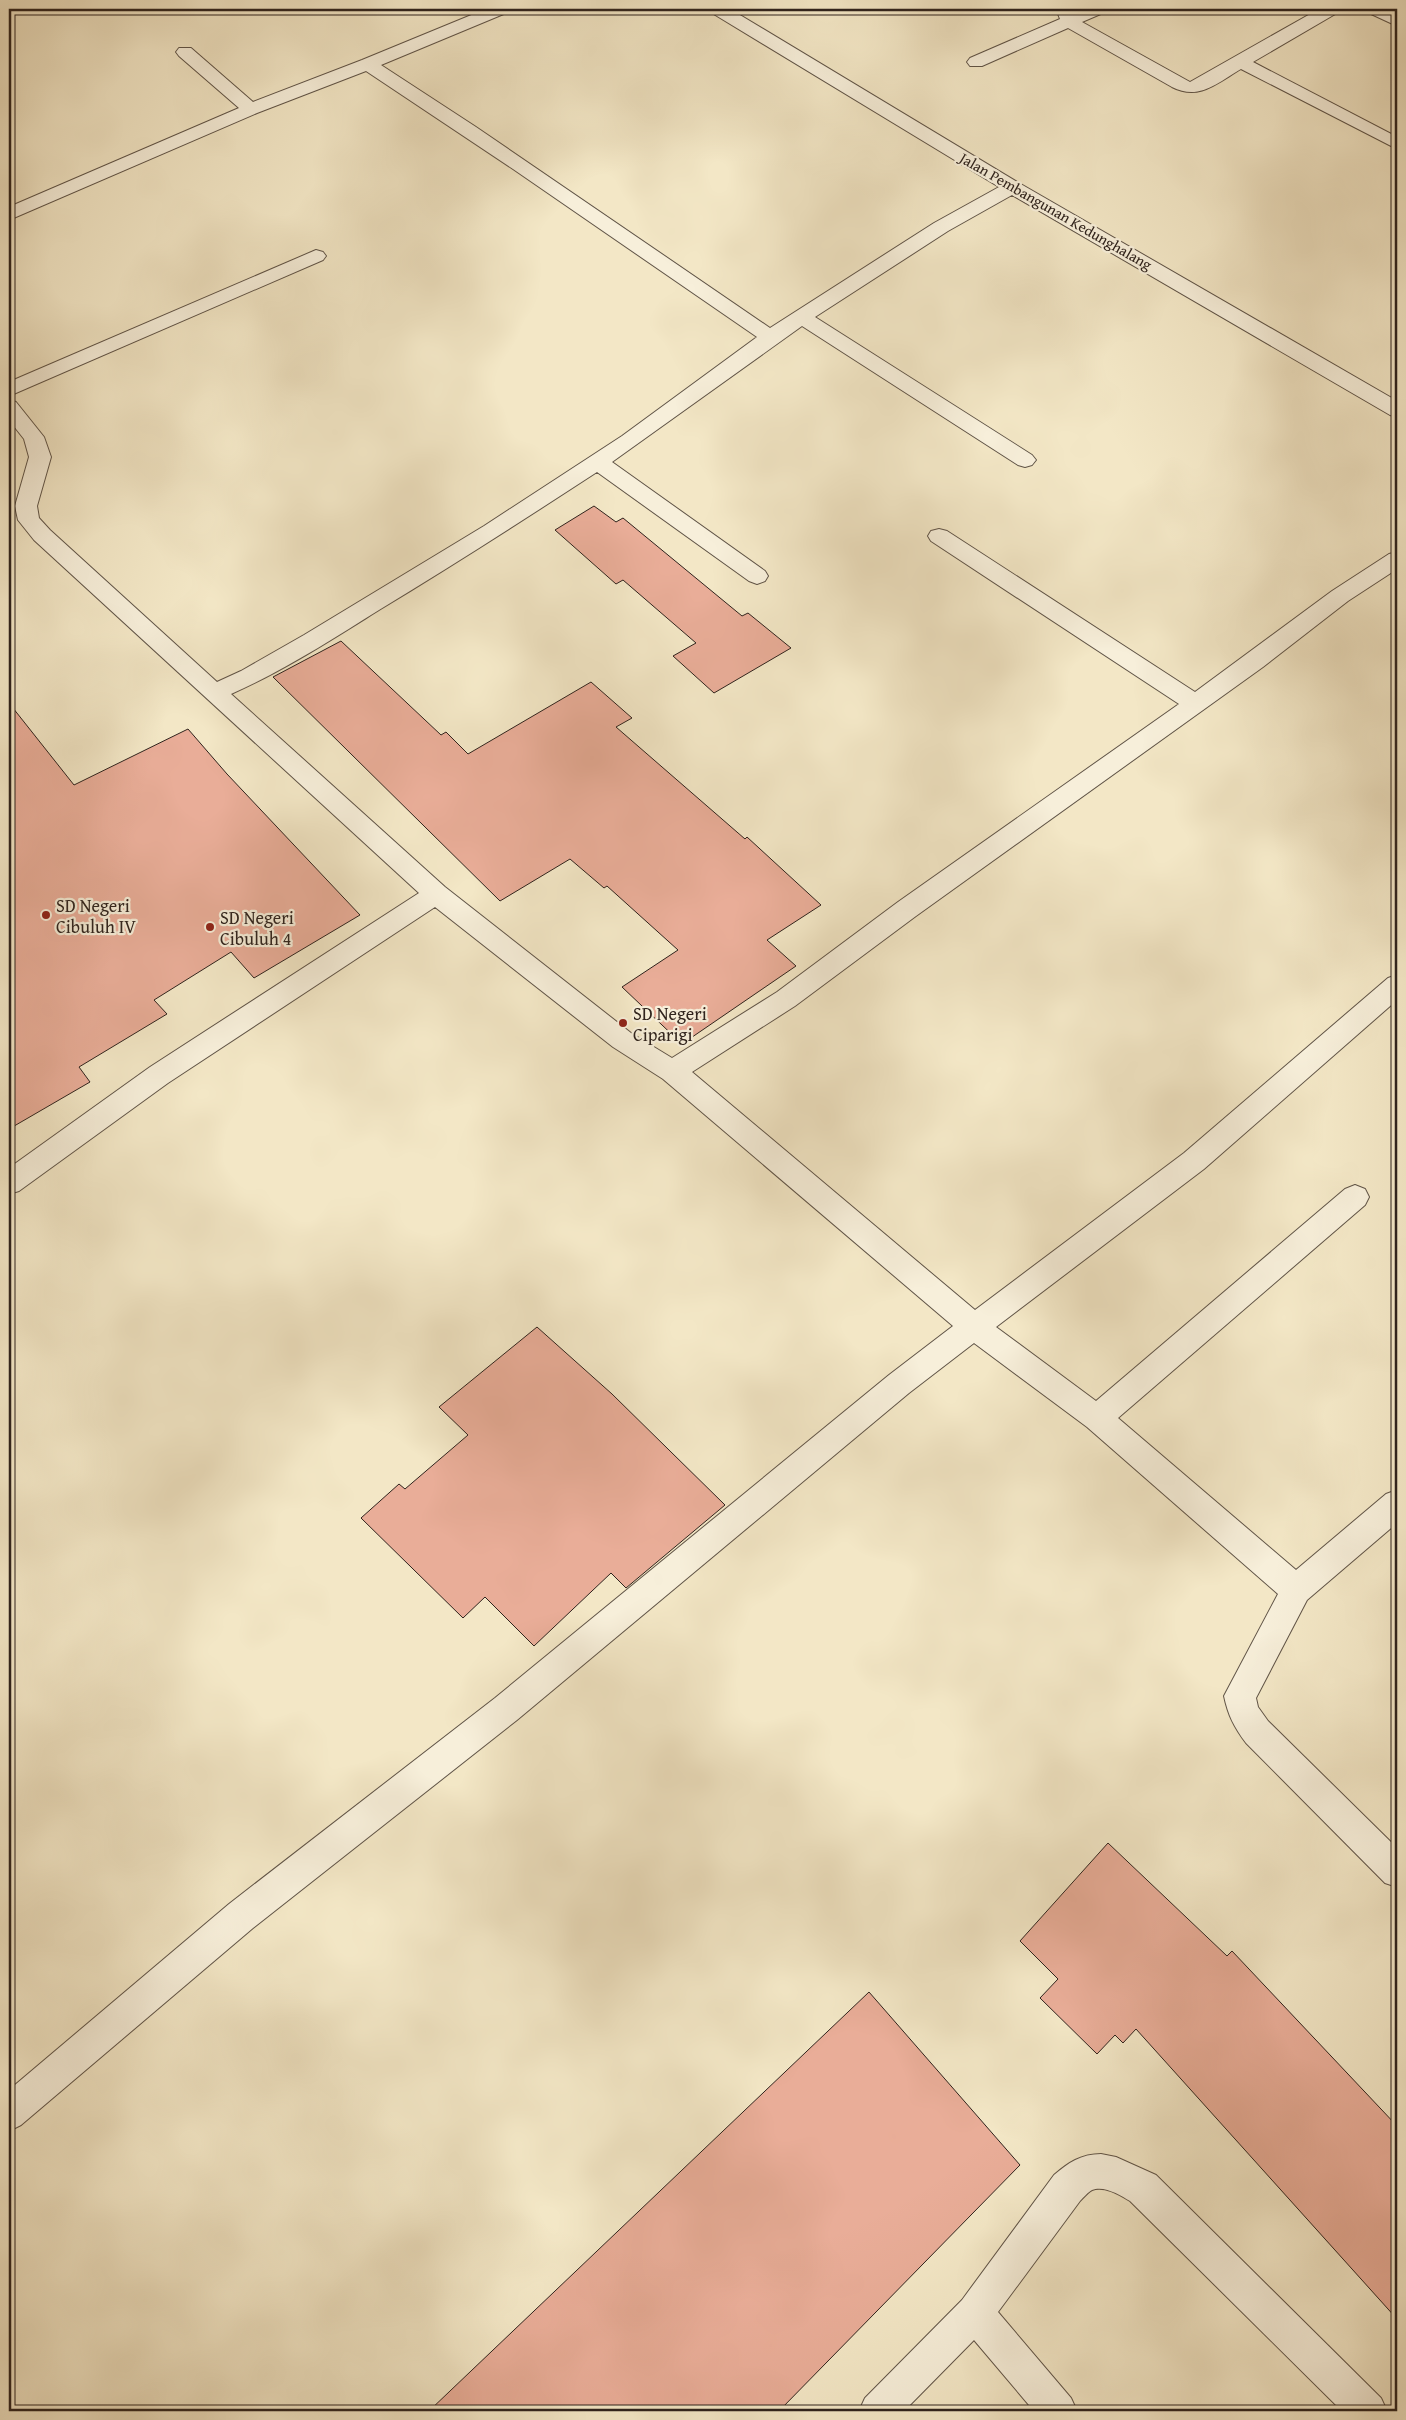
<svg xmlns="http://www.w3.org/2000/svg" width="1406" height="2420" font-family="'Gentium Book Plus',serif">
<rect width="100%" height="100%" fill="#f3e7c6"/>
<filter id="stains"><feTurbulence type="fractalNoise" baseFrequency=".004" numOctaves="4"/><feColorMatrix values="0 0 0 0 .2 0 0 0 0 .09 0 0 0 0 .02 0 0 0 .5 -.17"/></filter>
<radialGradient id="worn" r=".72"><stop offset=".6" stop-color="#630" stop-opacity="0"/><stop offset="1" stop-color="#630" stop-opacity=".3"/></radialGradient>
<g fill="#e9ad98" stroke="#2f231d">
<polygon points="594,506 616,522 623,518 742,616 748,613 791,648 714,693 673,656 696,643 623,580 616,584 555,530"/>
<polygon points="341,641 441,735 446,732 468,754 591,682 632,718 616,727 745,839 747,837 821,905 767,940 796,966 682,1044 622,987 678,950 607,886 604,888 570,859 500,901 273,677"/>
<polygon points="9,703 74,785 188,729 227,774 360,915 254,978 231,952 154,1000 167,1014 79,1067 90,1082 9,1129"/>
<polygon points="537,1327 612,1394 725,1505 626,1588 611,1573 534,1646 485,1597 463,1618 361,1518 399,1484 405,1489 468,1435 439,1407"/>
<polygon points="1108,1843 1227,1956 1232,1951 1397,2126 1397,2319 1136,2029 1123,2043 1115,2035 1097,2054 1040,1998 1058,1979 1020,1941"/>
<polygon points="869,1992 1020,2165 779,2411 429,2411"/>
</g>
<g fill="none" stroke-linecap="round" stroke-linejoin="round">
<defs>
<g id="minor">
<path d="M486,9H509L506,13L381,65L476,127L770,328L934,223L999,187L712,13L710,9H730L1019,183L1397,401V417L1390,415L1012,195L948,231L815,317L1032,455L1036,460L1032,465L1025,467L1018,465L802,326L612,462L765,571L768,576L765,581L757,584L749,581L597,472C525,519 453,565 379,610C331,640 283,671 231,694L445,887L631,1033L672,1058L777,992L898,902L1179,704L931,541L928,536L931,531L939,529L947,531L1195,692L1332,591L1389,554L1397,552V569L1348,601L1263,667L916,916L795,1006L692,1072L975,1310L1184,1153L1388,978L1397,975V1000L1204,1169L996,1327L1096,1401L1345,1189L1355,1185L1365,1189L1369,1197L1365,1205L1118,1418L1296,1570L1386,1494L1397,1490V1523L1307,1600L1256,1698L1258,1707L1268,1721L1397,1848V1887L1385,1883L1246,1743C1234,1727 1228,1715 1224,1696L1278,1594L1087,1427L974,1343L909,1393L517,1720L253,1928L21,2125L9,2131V2090L229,1904L495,1698L889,1375L953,1326L663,1079L613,1047L435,907L168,1083L19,1191L9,1194V1168L150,1067L419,893L34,540L18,520L15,506L29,457L24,439L9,420V400L16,402L44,437L51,457L37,506L39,518L50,530L217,682L241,671L304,635L484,526L622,436L757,337L513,169L366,71L257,113L9,220V207L239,108L179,56L176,52L179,48H191L253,102L362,60Z"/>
<path d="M1056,9H1074L1076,12L1083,9H1105L1103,13L1082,22L1190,82L1319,9H1339L1337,13L1253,62L1397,137V149L1241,69C1217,83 1199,101 1172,87L1068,28L982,66H970L967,62L970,58L1060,19Z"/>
<polygon points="1366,9 1387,9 1397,14 1397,26 1369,13"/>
<polygon points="316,250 323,252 326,256 323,260 9,396 9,382"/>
<path d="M1101,2154L1116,2157L1156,2175L1381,2398L1387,2411H1342L1130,2201C1120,2195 1104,2185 1092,2190C1088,2192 1083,2198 1080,2201L998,2312L1071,2398L1077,2411H1034L974,2340L904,2411H859L865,2398L962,2300L1054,2175C1068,2163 1081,2154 1101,2154Z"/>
</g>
</defs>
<use href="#minor" stroke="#605447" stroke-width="2"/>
<use href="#minor" fill="#f7efda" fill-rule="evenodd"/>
</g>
<g fill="#8f2418" stroke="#f7efda" stroke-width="2">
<circle cx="46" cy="915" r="5"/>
<circle cx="210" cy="927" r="5"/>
<circle cx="623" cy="1023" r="5"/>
</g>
<g text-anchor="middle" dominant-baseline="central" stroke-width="4.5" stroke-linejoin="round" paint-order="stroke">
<g font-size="15" fill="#2f231d" stroke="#f7efda">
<text transform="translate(1056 211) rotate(30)">Jalan Pembangunan Kedunghalang</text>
</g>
<g font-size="18" fill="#2f231d" stroke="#f7efda" text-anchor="start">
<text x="56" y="905">SD Negeri<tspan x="56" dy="21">Cibuluh IV</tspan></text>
<text x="220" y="917">SD Negeri<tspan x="220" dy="21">Cibuluh 4</tspan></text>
<text x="633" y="1013">SD Negeri<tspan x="633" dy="21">Ciparigi</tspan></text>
</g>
</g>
<rect width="1406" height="2420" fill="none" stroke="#f3e7c6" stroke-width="30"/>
<rect x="10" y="10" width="1386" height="2400" fill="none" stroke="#2f231d" stroke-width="2.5"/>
<rect x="15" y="15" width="1376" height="2390" fill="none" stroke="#2f231d"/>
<rect width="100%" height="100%" filter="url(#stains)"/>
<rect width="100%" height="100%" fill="url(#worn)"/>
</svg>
